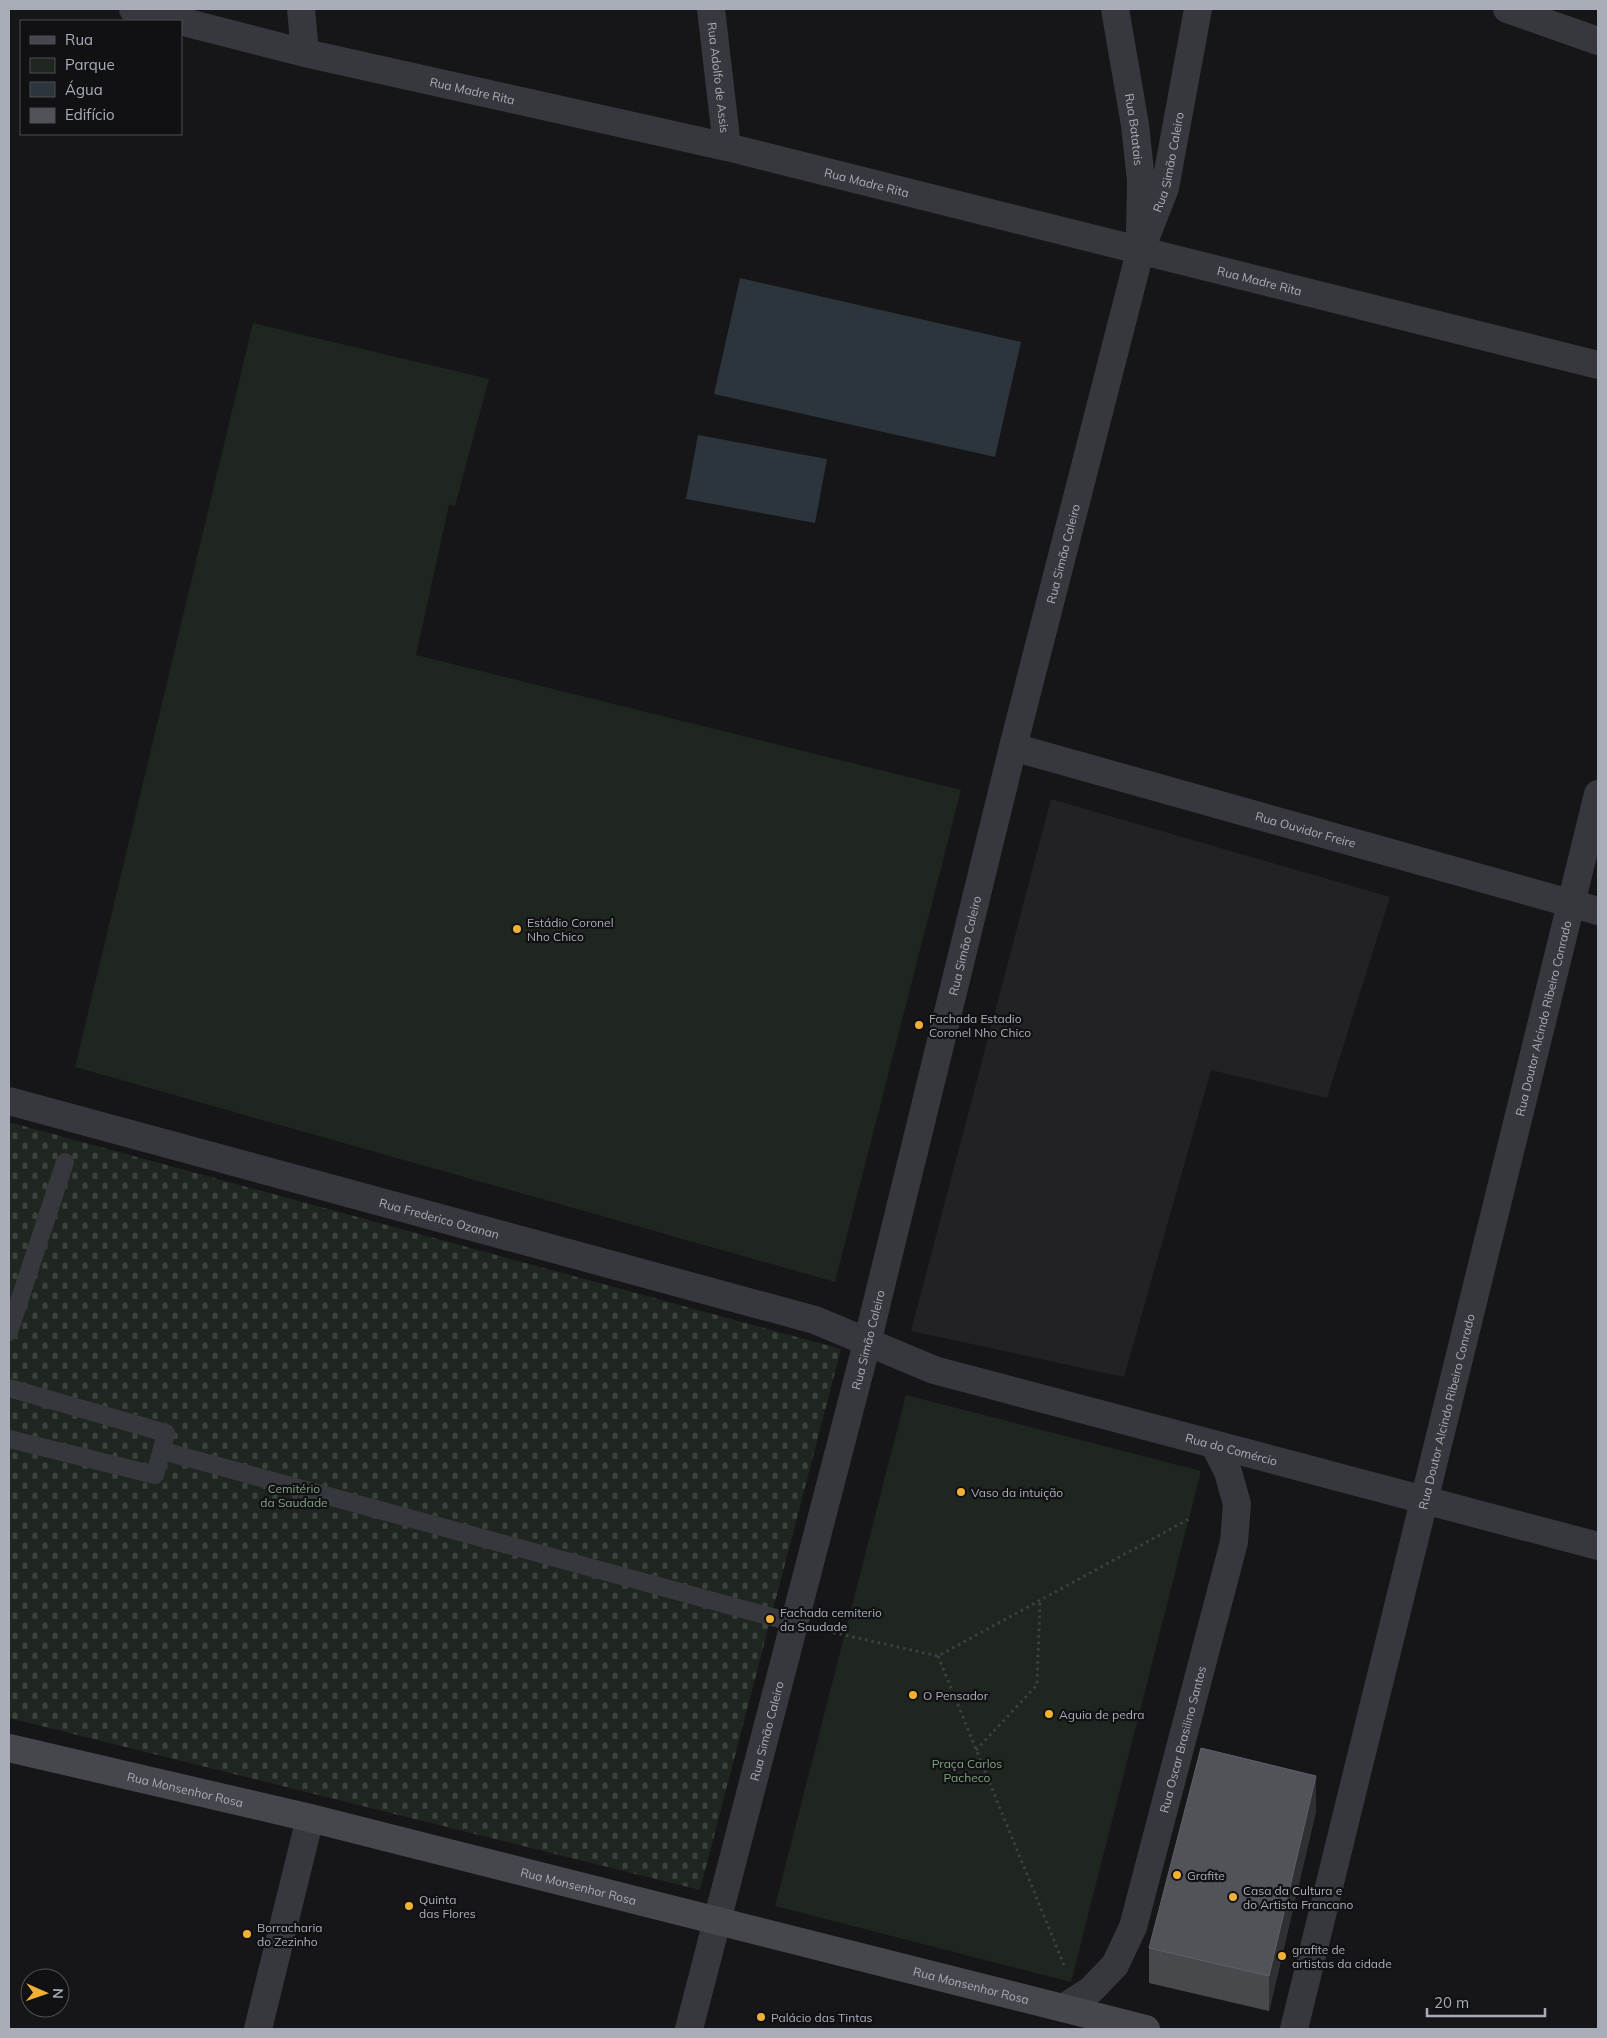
<svg xmlns="http://www.w3.org/2000/svg" width="1607" height="2038" font-family="Mulish,sans-serif">
<defs>
<pattern id="cemetery-stones" width="16" height="16" patternUnits="userSpaceOnUse" patternTransform="scale(1.25)"><rect width="16" height="16" fill="#1e261f"/><path d="M2 7V4a2 2 0 0 1 4 0v3zM10 15v-3a2 2 0 0 1 4 0v3z" fill="#3c433d"/></pattern>
</defs>
<rect width="100%" height="100%" fill="#161618"/>
<polygon fill="#222225" points="1051,799 1390,897 1327,1098 1211,1070 1124,1377 911,1331"/>
<g fill="#1e261f">
<polygon points="253,323 489,379 455,506 449,505 416,655 961,790 835,1282 75,1067"/>
<polygon points="906,1395 1201,1471 1071,1982 775,1906"/>
</g>
<polygon fill="url(#cemetery-stones)" points="9,1122 841,1349 700,1890 9,1718"/>
<g fill="#2c353c">
<polygon points="740,278 1021,342 995,457 714,394"/>
<polygon points="698,435 827,459 815,523 686,499"/>
</g>
<g fill="none" stroke-linecap="round" stroke-linejoin="round">
<g stroke="#3d3f44" stroke-width="3" stroke-dasharray="2.5 4" stroke-linecap="butt">
<polyline points="827,1631 938,1656 1189,1519"/>
<polyline points="938,1656 1064,1965"/>
<polyline points="976,1750 1037,1685 1040,1601"/>
</g>
<g stroke="#37383d" stroke-width="18">
<polyline points="9,1332 65,1162"/>
<polyline points="9,1388 166,1433 155,1475 9,1439"/>
<polyline points="163,1451 794,1623"/>
</g>
<g stroke="#37383d" stroke-width="28">
<path id="s1" d="M133,9L305,53L727,147L1598,365"/>
<polyline points="301,9 305,53"/>
<path id="s2" d="M711,9L727,147"/>
<path id="s3" d="M1115,9L1135,125L1141,181L1140,233"/>
<polyline points="1507,9 1598,41"/>
<path id="s4" d="M1013,747L1598,911"/>
<path id="s5" d="M9,1101L815,1320L934,1370L1598,1546"/>
<path id="s6" d="M1063,2008L1091,1990L1115,1965L1133,1927L1234,1542L1237,1504L1228,1472L1215,1446"/>
<polyline points="258,2029 310,1818"/>
<path id="s7" d="M689,2029L867,1343L1013,747L1140,252L1165,188L1198,9"/>
<path id="s8" d="M1294,2029L1598,794"/>
</g>
<path stroke="#45474d" stroke-width="28" id="s9" d="M9,1748L310,1818L1146,2029"/>
</g>
<polygon fill="#47494d" points="1316,1811 1269,2011 1149,1983 1149,1948"/>
<polygon fill="#2f3033" points="1316,1776 1316,1811 1269,2011 1269,1976"/>
<polygon fill="#525359" stroke="#5f6168" points="1201,1748 1316,1776 1269,1976 1149,1948"/>
<g fill="#f2b134" stroke="#111113" stroke-width="2">
<circle cx="517" cy="929" r="5"/>
<circle cx="919" cy="1025" r="5"/>
<circle cx="961" cy="1492" r="5"/>
<circle cx="770" cy="1619" r="5"/>
<circle cx="913" cy="1695" r="5"/>
<circle cx="1049" cy="1714" r="5"/>
<circle cx="1177" cy="1875" r="5"/>
<circle cx="1233" cy="1897" r="5"/>
<circle cx="409" cy="1906" r="5"/>
<circle cx="247" cy="1934" r="5"/>
<circle cx="1282" cy="1956" r="5"/>
<circle cx="761" cy="2017" r="5"/>
</g>
<g text-anchor="middle" dominant-baseline="central" stroke-width="4.5" stroke-linejoin="round" paint-order="stroke">
<g font-size="12" fill="#a8adb8" stroke="#111113">
<text stroke="none"><textPath href="#s2" startOffset="69">Rua Adolfo de Assis</textPath></text>
<text stroke="none"><textPath href="#s1" startOffset="349">Rua Madre Rita</textPath></text>
<text stroke="none"><textPath href="#s3" startOffset="122">Rua Batatais</textPath></text>
<text stroke="none"><textPath href="#s7" startOffset="1928">Rua Simão Caleiro</textPath></text>
<text stroke="none"><textPath href="#s1" startOffset="754">Rua Madre Rita</textPath></text>
<text stroke="none"><textPath href="#s1" startOffset="1159">Rua Madre Rita</textPath></text>
<text stroke="none"><textPath href="#s7" startOffset="1522">Rua Simão Caleiro</textPath></text>
<text stroke="none"><textPath href="#s4" startOffset="304">Rua Ouvidor Freire</textPath></text>
<text stroke="none"><textPath href="#s7" startOffset="1118">Rua Simão Caleiro</textPath></text>
<text stroke="none"><textPath href="#s8" startOffset="1041">Rua Doutor Alcindo Ribeiro Conrado</textPath></text>
<text stroke="none"><textPath href="#s5" startOffset="446">Rua Frederico Ozanan</textPath></text>
<text stroke="none"><textPath href="#s7" startOffset="712">Rua Simão Caleiro</textPath></text>
<text stroke="none"><textPath href="#s8" startOffset="636">Rua Doutor Alcindo Ribeiro Conrado</textPath></text>
<text stroke="none"><textPath href="#s5" startOffset="1272">Rua do Comércio</textPath></text>
<text stroke="none"><textPath href="#s7" startOffset="308">Rua Simão Caleiro</textPath></text>
<text stroke="none"><textPath href="#s6" startOffset="304">Rua Oscar Brasilino Santos</textPath></text>
<text stroke="none"><textPath href="#s9" startOffset="181">Rua Monsenhor Rosa</textPath></text>
<text stroke="none"><textPath href="#s9" startOffset="586">Rua Monsenhor Rosa</textPath></text>
<text stroke="none"><textPath href="#s9" startOffset="991">Rua Monsenhor Rosa</textPath></text>
</g>
<g font-size="12" fill="#a8adb8" stroke="#111113" text-anchor="start">
<text x="527" y="922">Estádio Coronel<tspan x="527" dy="14">Nho Chico</tspan></text>
<text x="929" y="1018">Fachada Estadio<tspan x="929" dy="14">Coronel Nho Chico</tspan></text>
<text x="971" y="1492">Vaso da intuição</text>
<text x="780" y="1612">Fachada cemiterio<tspan x="780" dy="14">da Saudade</tspan></text>
<text x="923" y="1695">O Pensador</text>
<text x="1059" y="1714">Aguia de pedra</text>
<text x="1187" y="1875">Grafite</text>
<text x="1243" y="1890">Casa da Cultura e<tspan x="1243" dy="14">do Artista Francano</tspan></text>
<text x="419" y="1899">Quinta<tspan x="419" dy="14">das Flores</tspan></text>
<text x="257" y="1927">Borracharia<tspan x="257" dy="14">do Zezinho</tspan></text>
<text x="1292" y="1949">grafite de<tspan x="1292" dy="14">artistas da cidade</tspan></text>
<text x="771" y="2017">Palácio das Tintas</text>
</g>
<g font-size="12" fill="#7fa381" stroke="#111113">
<text x="294" y="1488">Cemitério<tspan x="294" dy="14">da Saudade</tspan></text>
<text x="967" y="1763">Praça Carlos<tspan x="967" dy="14">Pacheco</tspan></text>
</g>
</g>
<rect width="1607" height="2038" fill="none" stroke="#a8adb8" stroke-width="20"/>
<rect x="20" y="20" width="162" height="115" fill="#111113" stroke="#4d4f55"/>
<rect x="30" y="36" width="25" height="8" fill="#45474d" stroke="#4d4f55"/>
<text x="65" y="45" font-size="15" fill="#a8adb8">Rua</text>
<rect x="30" y="58" width="25" height="15" fill="#1e261f" stroke="#4d4f55"/>
<text x="65" y="70" font-size="15" fill="#a8adb8">Parque</text>
<rect x="30" y="82" width="25" height="15" fill="#2c353c" stroke="#4d4f55"/>
<text x="65" y="95" font-size="15" fill="#a8adb8">Água</text>
<rect x="30" y="108" width="25" height="15" fill="#525359" stroke="#4d4f55"/>
<text x="65" y="120" font-size="15" fill="#a8adb8">Edifício</text>
<g transform="translate(45 1993) rotate(92)"><circle r="24" fill="#111113" stroke="#4d4f55"/>
<path d="M0-4L9 19L0 12L-9 19Z" fill="#f2b134"/>
<text y="-8" font-size="14" font-weight="bold" text-anchor="middle" fill="#a8adb8">N</text>
</g>
<path d="M1427 2008v8h118v-8" fill="none" stroke="#a8adb8" stroke-width="2.5"/>
<text x="1434" y="2008" font-size="15" fill="#a8adb8" stroke="#111113" stroke-width="4" paint-order="stroke">20 m</text>
</svg>
